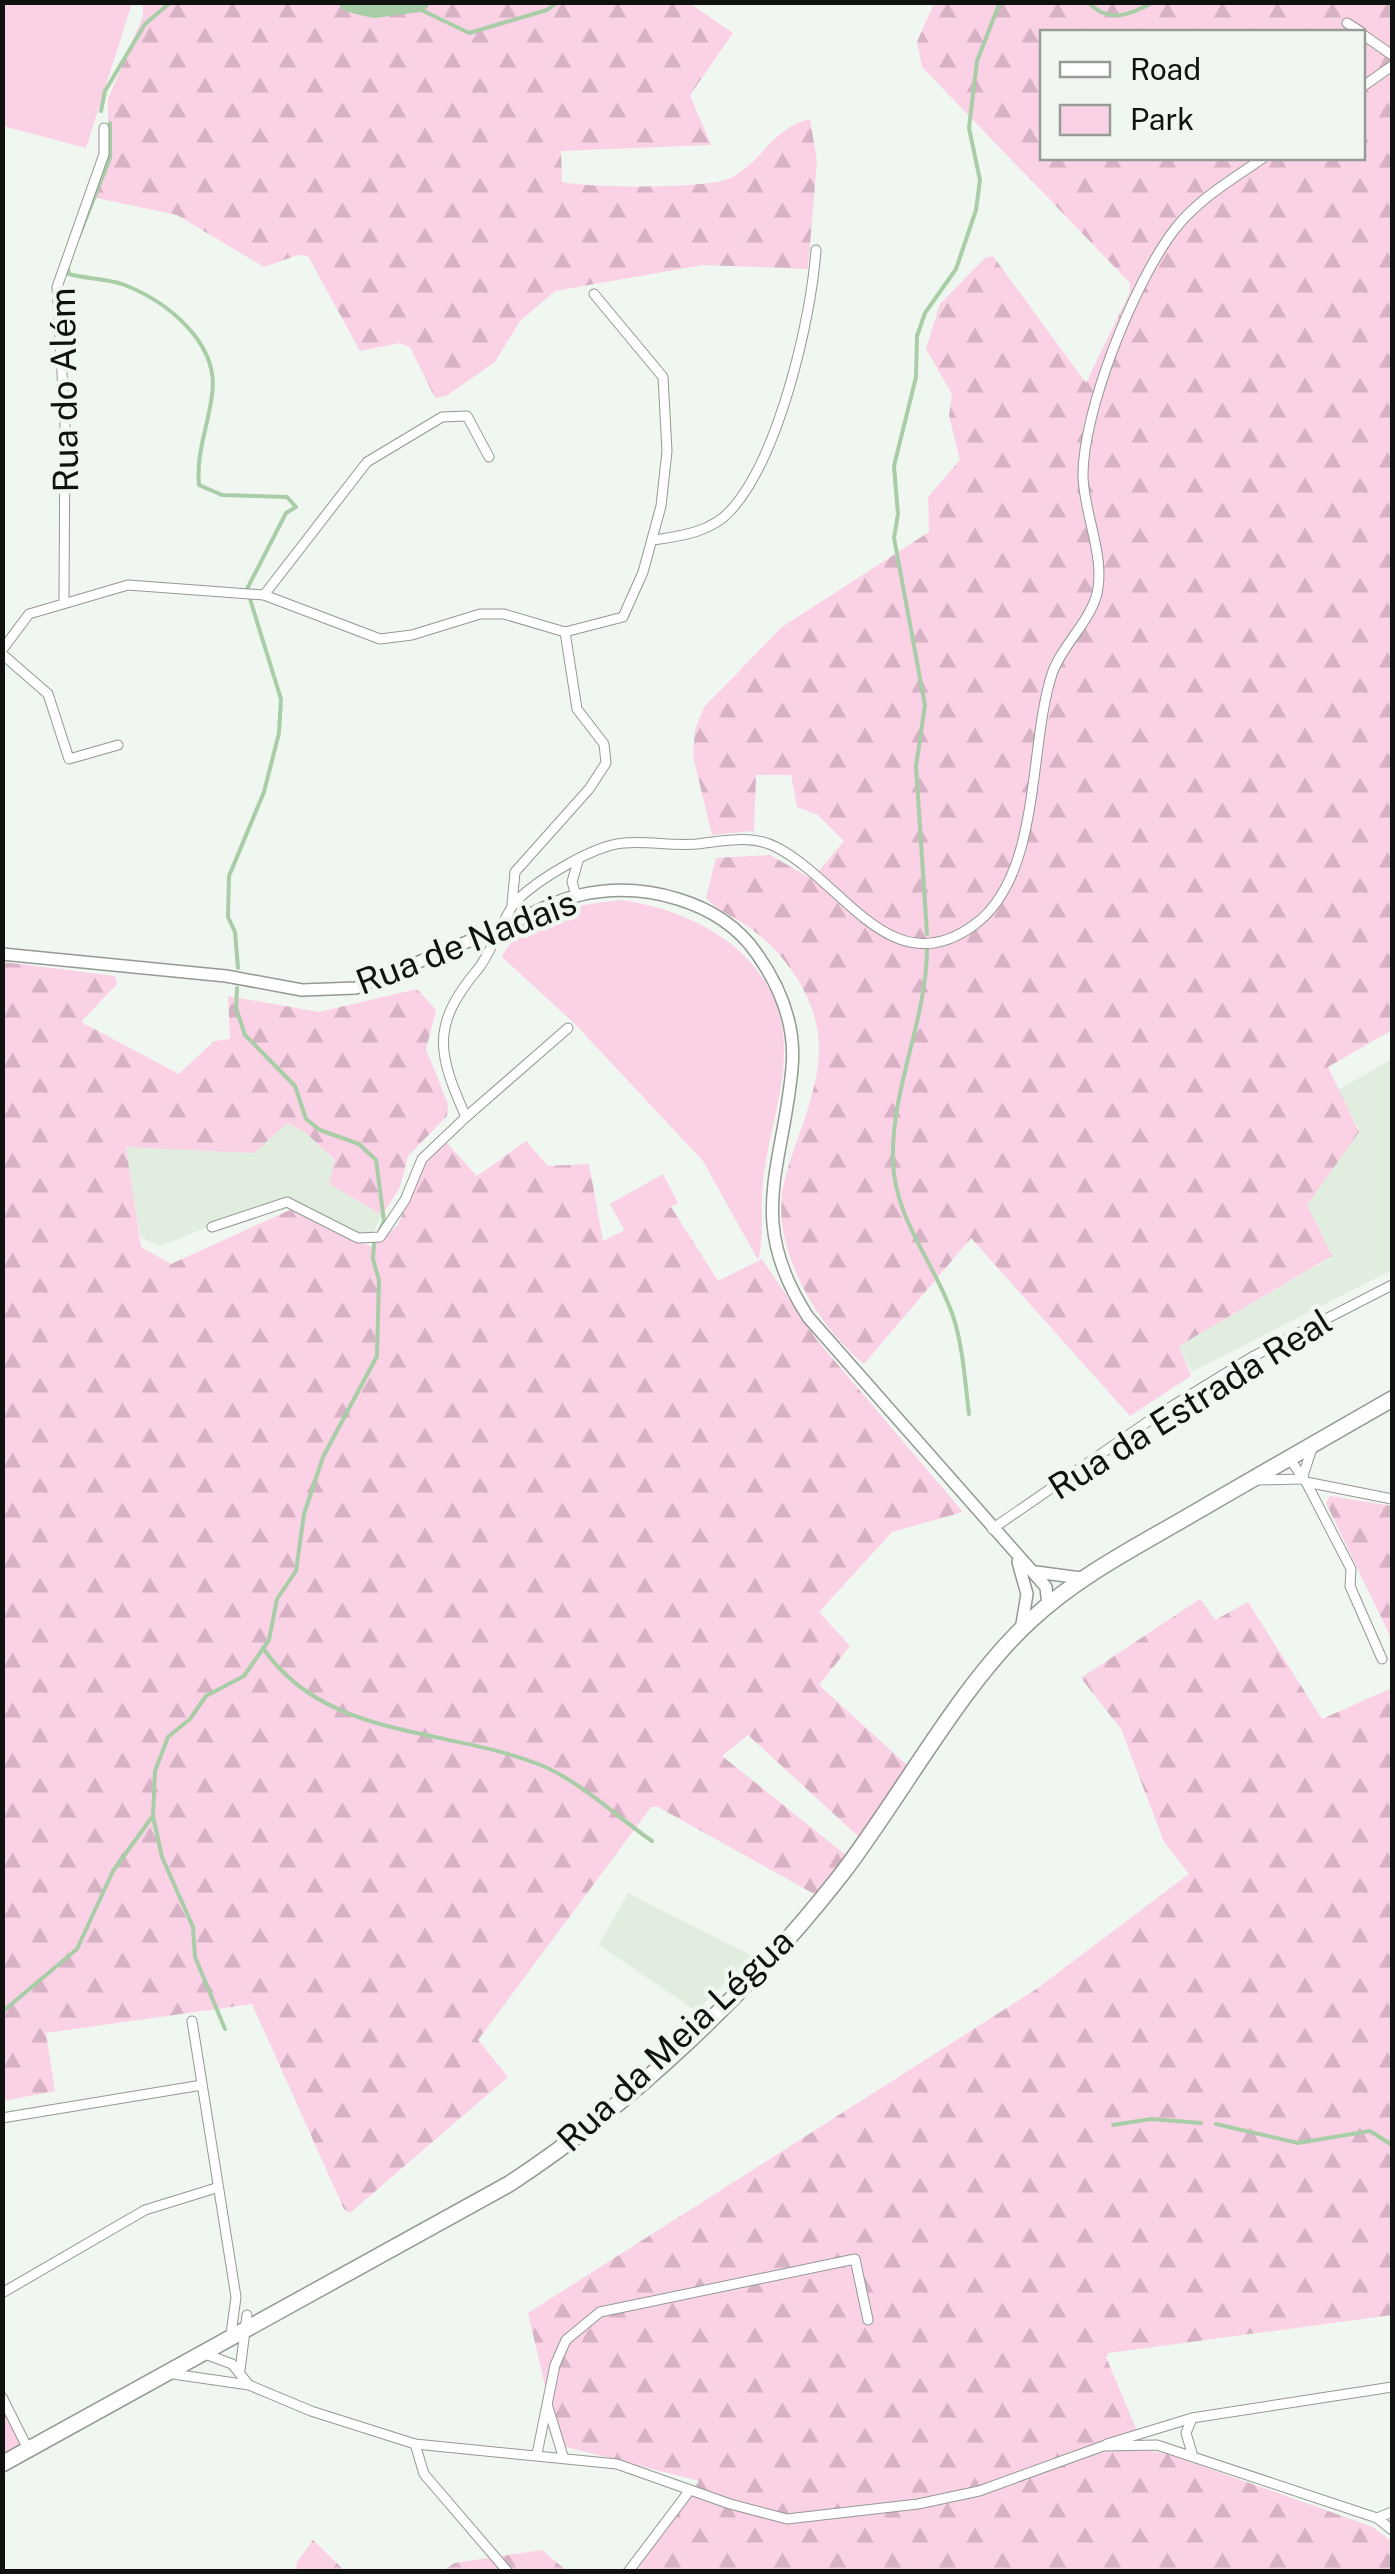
<svg xmlns="http://www.w3.org/2000/svg" width="1395" height="2574" font-family="'Public Sans',sans-serif">
<defs>
<pattern id="forest-firs" width="22" height="20" patternUnits="userSpaceOnUse" patternTransform="scale(2.5)"><rect width="22" height="20" fill="#fbd1e6"/><path d="M5 1l3.5 6h-7zM16 11l3.5 6h-7z" fill="#d6b2c4"/></pattern>
</defs>
<rect width="100%" height="100%" fill="#f0f7f0"/>
<g fill="#e0eddf">
<polygon points="1392,1059 1392,1270 1191,1372 1179,1346 1330,1258 1307,1205 1358,1128 1338,1090"/>
<polygon points="287,1123 305,1132 335,1161 329,1184 382,1215 371,1236 357,1235 284,1197 160,1246 140,1237 126,1148"/>
<polygon points="628,1893 634,1896 752,1956 696,2011 599,1945"/>
</g>
<g fill="#fbd1e6">
<polygon points="2,3 132,3 86,148 3,126"/>
<path d="M622,900C703,912 786,961 784,1054C783,1098 767,1140 763,1183C760,1209 765,1236 758,1260L703,1161L574,1023L502,957C524,914 576,904 622,900Z"/>
<polygon points="663,1174 678,1203 625,1231 610,1204"/>
</g>
<g fill="url(#forest-firs)" fill-rule="evenodd">
<path d="M143,3H689L733,33L690,95L711,145L561,151L562,182C588,188 709,189 731,178C762,162 772,128 810,119L817,161L808,269L703,265L555,291L520,321L495,362L446,396L435,398L410,347L400,343L360,351L308,256L298,255L264,267L177,215L92,197L108,148V99L143,16Z"/>
<path d="M934,3H1392V1030L1328,1067L1359,1132L1307,1205L1332,1256L1179,1346L1191,1376L1130,1416L971,1238L864,1364C817,1326 769,1246 784,1183C797,1128 833,1070 813,1012C800,975 776,945 744,924C731,915 715,909 706,898L716,858L770,855L812,879L844,841L818,815L797,807L791,775H756L754,831L712,835L693,756L695,730L704,707L782,627L929,532L928,497L960,460L949,416L952,394L926,349L940,304L985,258L993,256L1086,383L1130,292V283L922,67L917,42ZM1042,32H1362V158H1042Z"/>
<polygon points="3,962 115,976 117,984 81,1022 179,1074 214,1041 230,1039 228,996 319,1012 417,989 436,1010 426,1049 448,1104 447,1116 408,1156 400,1187 382,1215 329,1184 335,1160 305,1132 287,1123 254,1153 126,1147 141,1247 171,1264 290,1210 372,1247 398,1225 423,1163 446,1142 477,1176 526,1141 548,1166 589,1164 603,1241 671,1207 718,1281 762,1259 816,1339 963,1512 892,1532 819,1612 850,1646 819,1685 910,1768 860,1838 748,1735 722,1756 847,1856 816,1895 658,1807 651,1807 478,2040 508,2077 350,2213 344,2209 252,2004 46,2033 55,2091 3,2101"/>
<polygon points="1330,1496 1392,1506 1392,1640 1326,1503"/>
<polygon points="1200,1599 1215,1620 1248,1602 1322,1719 1392,1688 1392,2315 1109,2353 1106,2357 1145,2450 1171,2455 1373,2527 1392,2542 1392,2571 636,2571 699,2481 559,2445 528,2313 1035,1990 1189,1874 1164,1842 1121,1729 1081,1678"/>
<polygon points="2,2408 21,2446 2,2459"/>
<polygon points="313,2540 345,2571 296,2571 297,2562"/>
<polygon points="542,2550 567,2571 442,2572 454,2563"/>
</g>
<g fill="none" stroke-linecap="round" stroke-linejoin="round">
<g stroke="#a8cda7" stroke-width="4">
<path d="M1088,2C1108,24 1131,15 1153,2"/>
<polyline points="413,6 469,33 547,10 558,2"/>
<polyline points="101,111 105,91 145,24 171,2"/>
<polyline points="79,236 110,158 110,123"/>
<path d="M68,269L69,274C86,279 104,278 122,284C167,301 220,343 212,395C208,427 196,452 199,485L222,495L287,497L296,507L286,513L247,589"/>
<polyline points="927,934 916,766 925,705 894,538 898,514 894,466 916,377 917,336 925,313 956,269 976,210 980,180 969,128 977,61 1000,2"/>
<path d="M927,950C926,1022 891,1089 893,1160C894,1219 935,1263 953,1316C963,1346 965,1382 969,1414"/>
<polyline points="238,968 235,932 228,917 229,876 264,792 279,733 281,699 250,599"/>
<path d="M263,1648C325,1739 443,1727 538,1764C579,1780 616,1816 652,1841"/>
<polyline points="2,2012 77,1949 113,1871 152,1817"/>
<polyline points="225,2029 195,1957 193,1927 162,1857 153,1816 155,1771 168,1737 190,1719 206,1696 244,1676 269,1640 277,1599 296,1571 304,1514 323,1457 377,1356 379,1280 373,1259 374,1243 384,1221 376,1160 359,1144 320,1130 306,1119 295,1086 245,1035 236,1008 237,988"/>
<polyline points="1216,2124 1298,2143 1370,2131 1392,2145"/>
<polyline points="1113,2125 1151,2119 1201,2123"/>
</g>
<polyline stroke="#a8cda7" stroke-width="20" points="349,2 374,8 419,2"/>
<defs>
<g id="minor">
<polyline points="1347,23 1361,32"/>
<polyline points="1362,34 1392,55"/>
<polyline points="1362,87 1392,66"/>
<path d="M654,540C681,536 712,532 731,510C779,457 811,320 816,250"/>
<polyline points="264,595 367,462 442,417 467,416 489,457"/>
<polyline points="64,600 65,424 57,287 104,154 104,128"/>
<polyline points="565,632 623,617 643,572 661,506 667,451 663,377 594,294"/>
<polyline points="2,650 29,614 128,585 264,595 380,639 412,635 480,614 504,614 565,632"/>
<polyline points="2,654 48,694 69,759 118,745"/>
<polyline points="576,895 572,882 578,861"/>
<polyline points="512,904 515,872 589,789 606,763 604,744 577,709 565,632"/>
<polyline points="466,1117 568,1028"/>
<path d="M212,1227L287,1202L358,1238L380,1237L405,1200L422,1159L466,1117C438,1054 430,1026 478,969C493,950 507,909 517,900C539,879 594,845 624,843C648,841 673,846 697,844C724,841 751,834 776,847C843,881 891,986 974,925C1042,876 1028,747 1052,674C1061,647 1087,625 1096,597C1107,559 1084,515 1083,477C1082,412 1135,280 1175,229C1198,199 1233,179 1263,158"/>
<polyline points="1289,1458 1306,1482 1392,1499"/>
<polyline points="1302,1479 1312,1448"/>
<polyline points="1255,1480 1302,1479"/>
<polyline points="1306,1482 1351,1569 1350,1586 1382,1659"/>
<polyline points="992,1529 1156,1416 1252,1357 1392,1285"/>
<polyline points="192,2021 236,2297 231,2334"/>
<polyline points="2,2118 202,2085"/>
<polyline points="2,2293 145,2210 216,2188"/>
<polyline points="205,2354 232,2364 249,2385"/>
<polyline points="240,2370 247,2315"/>
<polyline points="173,2374 249,2385 311,2411 415,2444 617,2464 730,2504 787,2519 918,2504 979,2491 1103,2446 1157,2445 1377,2518 1392,2530"/>
<polyline points="2,2397 28,2449"/>
<polyline points="548,2407 563,2456"/>
<polyline points="415,2444 424,2474 508,2572"/>
<polyline points="1107,2444 1192,2418 1392,2387"/>
<polyline points="1192,2453 1186,2433 1192,2418"/>
<polyline points="537,2454 555,2365 566,2340 600,2312 855,2259 868,2320"/>
<polyline points="1377,2518 1392,2512"/>
<polyline points="628,2572 690,2490"/>
</g>
<g id="tertiary">
<path d="M2,954L226,976L302,990L356,988C407,967 459,945 510,924C532,914 556,900 580,895C642,881 720,900 757,954C781,988 796,1026 792,1068C783,1169 745,1220 808,1317L1046,1587L1048,1606"/>
<polyline points="1018,1562 1027,1594 1021,1630"/>
<polyline points="1036,1572 1081,1578"/>
</g>
<path id="primary" d="M2,2464L509,2184C630,2105 752,1989 841,1875C901,1797 960,1685 1031,1620C1076,1578 1130,1550 1182,1520C1252,1479 1323,1439 1392,1399"/>
</defs>
<use href="#minor" stroke="#939993" stroke-width="11"/>
<use href="#tertiary" stroke="#939993" stroke-width="14"/>
<use href="#primary" stroke="#939993" stroke-width="18"/>
<use href="#minor" stroke="#fff" stroke-width="9"/>
<use href="#tertiary" stroke="#fff" stroke-width="11"/>
<use href="#primary" stroke="#fff" stroke-width="15"/>
</g>
<g text-anchor="middle" dominant-baseline="central" stroke-width="9" stroke-linejoin="round" paint-order="stroke">
<g font-size="35" fill="#101210" stroke="#f0f7f0">
<text transform="translate(64 390) rotate(-91)">Rua do Além</text>
<text transform="translate(466 942) rotate(-21)">Rua de Nadais</text>
<text transform="translate(1190 1404) rotate(-32)">Rua da Estrada Real</text>
<text transform="translate(675 2040) rotate(-43)">Rua da Meia Légua</text>
</g>
</g>
<rect width="1395" height="2574" fill="none" stroke="#101210" stroke-width="10"/>
<rect x="1040" y="30" width="325" height="130" fill="#f0f7f0" stroke="#969b96" stroke-width="2.5"/>
<rect x="1060" y="62" width="50" height="15" fill="#ffffff" stroke="#969b96" stroke-width="2.5"/>
<text x="1130" y="80" font-size="30" fill="#101210">Road</text>
<rect x="1060" y="105" width="50" height="30" fill="#fbd1e6" stroke="#969b96" stroke-width="2.5"/>
<text x="1130" y="130" font-size="30" fill="#101210">Park</text>
</svg>
